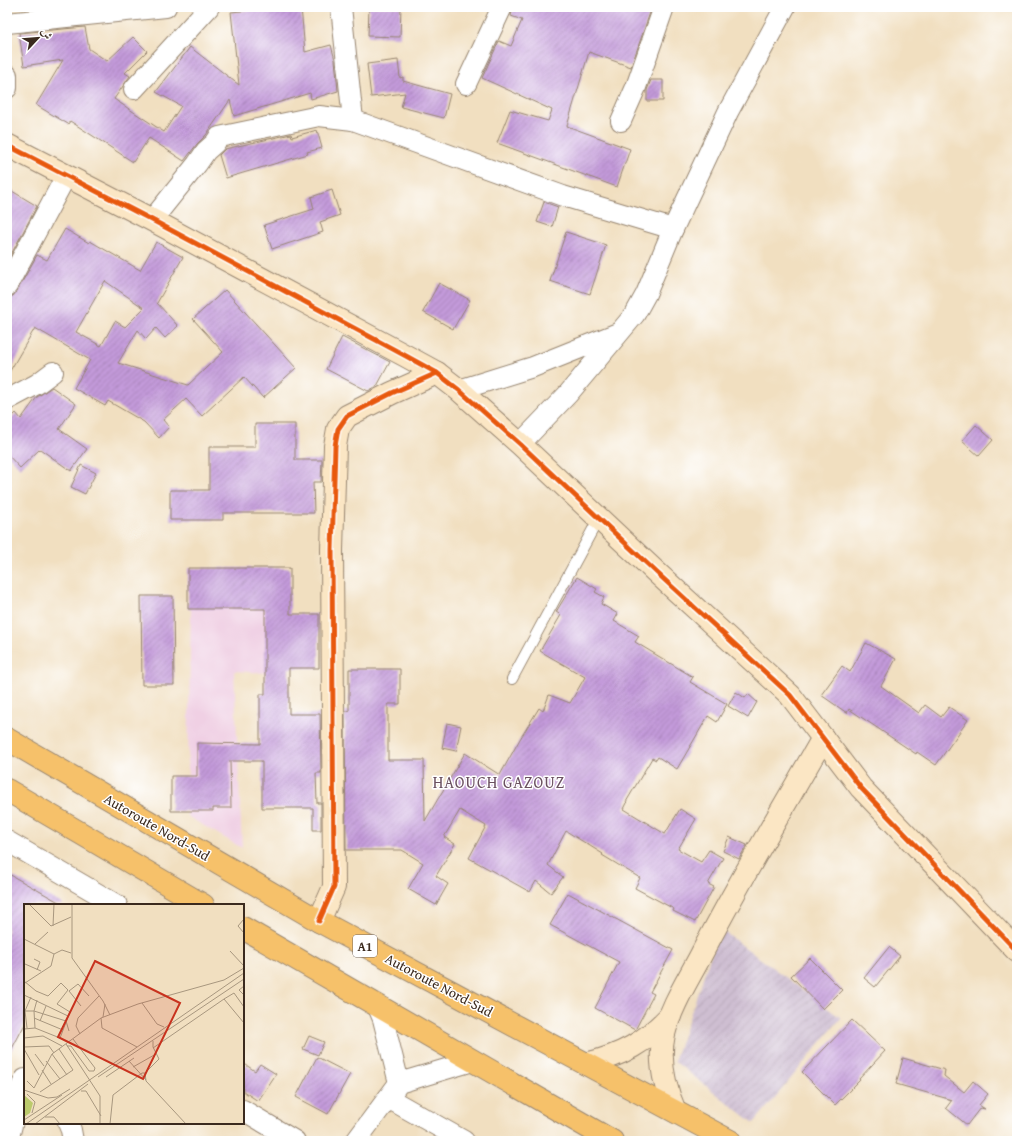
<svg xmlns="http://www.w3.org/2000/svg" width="1024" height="1148" font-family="'Gentium Book Plus',Amiri,serif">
<defs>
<pattern id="industrial-furrows" width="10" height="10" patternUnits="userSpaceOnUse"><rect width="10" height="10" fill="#cebed1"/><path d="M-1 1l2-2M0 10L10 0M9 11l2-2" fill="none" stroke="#b2a3b3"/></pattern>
<pattern id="building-hatch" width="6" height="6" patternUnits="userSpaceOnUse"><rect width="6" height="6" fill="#c39ada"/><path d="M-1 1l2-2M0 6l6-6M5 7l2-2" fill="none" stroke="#a07eb0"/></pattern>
</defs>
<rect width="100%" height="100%" fill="#fff"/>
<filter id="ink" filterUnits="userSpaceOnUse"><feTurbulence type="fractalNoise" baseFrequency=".025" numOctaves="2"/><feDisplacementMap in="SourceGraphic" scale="8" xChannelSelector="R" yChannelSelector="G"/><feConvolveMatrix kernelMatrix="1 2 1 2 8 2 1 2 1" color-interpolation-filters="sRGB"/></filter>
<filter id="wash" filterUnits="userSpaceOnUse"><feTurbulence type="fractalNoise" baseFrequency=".012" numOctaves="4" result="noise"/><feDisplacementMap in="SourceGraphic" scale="16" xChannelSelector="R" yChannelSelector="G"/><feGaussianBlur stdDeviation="0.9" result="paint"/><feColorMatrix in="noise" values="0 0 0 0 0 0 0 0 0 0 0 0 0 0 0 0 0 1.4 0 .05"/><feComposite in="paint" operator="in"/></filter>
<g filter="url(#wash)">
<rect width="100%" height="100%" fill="#f1dfc0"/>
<polygon fill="#f0d0e4" points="191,605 282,608 281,674 234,671 242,848 187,816"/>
<polygon fill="url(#industrial-furrows)" points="720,929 841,1018 754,1123 674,1061"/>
<g id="blocks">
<g fill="url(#building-hatch)" fill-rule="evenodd">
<polygon points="282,7 301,7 305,52 331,45 335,60 338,91 311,99 310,93 234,116 230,100 206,135 197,144 184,161 149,138 133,162 70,121 68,124 36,105 63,60 24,66 19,33 85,27 89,49 107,61 133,37 147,51 125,73 130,76 114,99 164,132 181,106 156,92 190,47 239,85 231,12"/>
<polygon points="369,7 401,7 400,37 368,36"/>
<polygon points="513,7 652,7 631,67 589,52 567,126 630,149 617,187 497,143 510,110 548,121 552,110 482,78 499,41 511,46 522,20 511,16"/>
<polygon points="398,60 400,78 403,77 403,81 450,94 444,118 401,107 405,93 371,97 367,64"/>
<polygon points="651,80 663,80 663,101 647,101 647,90"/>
<polygon points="317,130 322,148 307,152 308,154 226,178 219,155 225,149 291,134 292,137"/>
<polygon points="7,188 37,206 7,262"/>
<polygon points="332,190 340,215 320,222 323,232 272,249 264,225 314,209 311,197"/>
<polygon points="544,202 558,207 552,227 537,222"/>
<path d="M65,229L89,243L90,241L140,270L156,242L183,257L157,303L178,326L165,338L156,328L146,339L138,330L118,363L188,385L223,352L193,319L225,290L296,368L263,398L244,377L202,416L186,399L163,420L169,427L159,438L144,422L108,401L105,406L74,388L90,360L35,328L7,376V297L13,296L17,291L37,255L47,260ZM105,281L144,308L125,327L115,321L101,346L76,332Z"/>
<polygon points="566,232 606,245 590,294 550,281"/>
<polygon points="439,283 470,300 453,329 423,312"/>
<polygon points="342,337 390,362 377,386 368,391 326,369"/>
<polygon points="52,387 76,404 59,429 87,449 71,471 40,449 20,468 7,454 7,422 16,413 21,419 37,397"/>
<polygon points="255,424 295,424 295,460 322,460 321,482 313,482 314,513 223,513 223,520 170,520 170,490 209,490 209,447 255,447"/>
<polygon points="976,425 993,440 979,456 962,441"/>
<polygon points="81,465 96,473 85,494 71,487"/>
<polygon points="188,568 290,568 290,614 319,614 319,668 289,668 289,714 320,714 321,773 316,773 317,803 321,803 321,830 313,830 313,808 262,808 262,761 230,761 231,808 213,808 213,811 171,811 171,776 197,776 197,743 260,744 260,694 265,694 265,609 188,609"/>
<polygon points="577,577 597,589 595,592 604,597 601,604 618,614 614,621 639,636 635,642 693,677 690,682 727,704 717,722 708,716 677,769 658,757 656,760 652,758 626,802 627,803 624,809 665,834 680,809 696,819 678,849 701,862 709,850 723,858 708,884 714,887 695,922 673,911 674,909 635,888 640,878 602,855 603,854 566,831 548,865 563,877 551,893 536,881 530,892 469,858 486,826 460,810 444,837 455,844 436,876 448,884 436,905 408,889 423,863 402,850 346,850 345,711 349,711 349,669 400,669 400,704 388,704 388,760 424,760 425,821 465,753 500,775 520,739 539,708 543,711 549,695 570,703 585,677 540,651 561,615 556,612"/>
<polygon points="141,596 173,596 174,685 142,685"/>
<polygon points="866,643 896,659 881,686 919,713 925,705 941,717 949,707 968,720 936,765 917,752 916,754 849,709 847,713 821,695 842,666 850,672"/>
<polygon points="736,692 745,698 748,694 757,702 748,718 728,706"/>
<polygon points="447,723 461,726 456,751 442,748"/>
<polygon points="729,837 747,845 739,859 723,851"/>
<polygon points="7,873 64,905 25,905 25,1024 7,1058"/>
<polygon points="568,893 673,950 650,992 654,994 635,1030 595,1008 619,962 550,925"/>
<polygon points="889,947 900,956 875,987 864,978"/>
<polygon points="810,958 842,990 823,1009 791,976"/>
<polygon points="852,1020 885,1051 859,1079 860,1080 835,1105 802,1072"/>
<polygon points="309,1036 324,1042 318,1055 303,1049"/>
<polygon points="317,1057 350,1074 328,1114 296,1097"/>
<polygon points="903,1058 945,1070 944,1076 964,1092 973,1081 988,1094 979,1105 985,1109 980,1108 967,1125 946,1108 952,1100 896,1084"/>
<polygon points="243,1063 255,1071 260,1064 276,1074 258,1101 243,1091"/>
</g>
</g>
</g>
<g filter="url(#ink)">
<use href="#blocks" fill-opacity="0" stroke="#96846f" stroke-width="1"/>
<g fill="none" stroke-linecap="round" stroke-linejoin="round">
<defs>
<polyline id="lane" points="512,679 599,518"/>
<g id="street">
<polyline points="341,7 353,120"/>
<polyline points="7,23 166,7"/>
<polyline points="7,75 7,88"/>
<polyline points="466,84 502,7"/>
<polyline points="134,89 209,7"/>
<polyline points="621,121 636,87 664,7"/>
<polyline points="152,220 197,164 206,151 215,143 219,137 319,116 353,120 563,196 673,229"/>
<polyline points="7,286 66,176"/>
<polyline points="459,390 533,367 618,333"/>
<polyline points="7,400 37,384 53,372"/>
<polyline points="520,444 568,394 635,314 646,294 673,229 728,112 785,7"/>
<polyline points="7,841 117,905"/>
<polyline points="378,1007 383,1019 399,1083"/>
<polyline points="388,1098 464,1141"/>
<polyline points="243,1110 295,1141"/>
<polyline points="68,1123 71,1130 73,1141"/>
<polyline points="8,1141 22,1085 25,1079"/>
<polyline points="356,1141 399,1083 473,1061"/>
</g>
<g id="secondary">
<polyline points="7,145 152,220 406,356 437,373 459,390 520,444 656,572 790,695 861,788 1017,951"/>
<polyline points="319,921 334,887 332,550 335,446 338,429 347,416 392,393 437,373"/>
<path d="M586,1064C623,1055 644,1043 670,1016"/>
<path d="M675,1111C664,1086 658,1061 664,1034C671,1006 688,980 701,955C739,881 782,810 823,738"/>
</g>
<g id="highway">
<polyline points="7,739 319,921 730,1141"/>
<polyline points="7,790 203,905"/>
<polyline points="243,928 612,1141"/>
</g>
</defs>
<use href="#lane" stroke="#96846f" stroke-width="12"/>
<use href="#street" stroke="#96846f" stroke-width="22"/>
<use href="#secondary" stroke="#96846f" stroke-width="24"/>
<use href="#highway" stroke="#96846f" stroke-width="24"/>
<use href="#lane" stroke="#fff" stroke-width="10"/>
<use href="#street" stroke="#fff" stroke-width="20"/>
<use href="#secondary" stroke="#fbe6c4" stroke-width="22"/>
<use href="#highway" stroke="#f6c16b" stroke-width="22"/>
<defs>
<g id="cycleway">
<polyline points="7,145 152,220 406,356 437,373 459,390 520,444 656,572 790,695 861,788 1017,951"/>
<polyline points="319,921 334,887 332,550 335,446 338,429 347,416 392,393 437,373"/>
</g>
</defs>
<use href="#cycleway" stroke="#fff" stroke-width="8"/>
<use href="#cycleway" stroke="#e8590c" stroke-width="5"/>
</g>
</g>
<g text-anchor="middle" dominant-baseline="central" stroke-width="3" stroke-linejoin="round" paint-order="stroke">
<rect fill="#fff" stroke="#766a62" stroke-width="1" x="353" y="935" width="24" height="22" rx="3"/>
<g font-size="13" font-weight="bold" fill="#3b2a1e">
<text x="365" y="946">A1</text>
</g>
<g font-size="14" fill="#3b2a1e" stroke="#fff">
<text transform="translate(157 827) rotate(30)">Autoroute Nord-Sud</text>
<text transform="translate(439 985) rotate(28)">Autoroute Nord-Sud</text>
</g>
<g font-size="16" letter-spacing="1" fill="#6b5160" stroke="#fff">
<text x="499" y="782">HAOUCH GAZOUZ</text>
</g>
</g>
<g transform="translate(24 904)">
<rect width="220" height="220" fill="#f1dfc0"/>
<path d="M0,191L9,199L6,209L0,213Z" fill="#bcca6c"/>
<path fill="none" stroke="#a8977f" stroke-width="1" d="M5,0L27,22L47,13M48,0V54L79,97L86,111M220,15L214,22L220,29M29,22L30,0M0,35L30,50M11,40L24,28M206,47L220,62M30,50L38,46L47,49M10,55L16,58L13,66M1,60L17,67M0,77L12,87L24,92L37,79L44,86L33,100L46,108L36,134L11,124L0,125M1,79L27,62L30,50M220,82L215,86L220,91M0,91L44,112M200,95L210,89L220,103M118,99L133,120L140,123M57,102L45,87L54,80L65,92M0,107H10L42,117L45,127M79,113L81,100M10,114L39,126M77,114L78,124L113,143M16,117L22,102M3,124L1,107L7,93M11,124L10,107L13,96M56,130L52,122L54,114L75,92M0,134L19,132L38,142M129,137V143L135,155L121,169L122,177L162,220M42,140L76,192V220M43,142H47L65,167H70L71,164L49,135M0,143L25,142L30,149M129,144L200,95L220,119M0,145L15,171M11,150L20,162M28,150L43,171M22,157L36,175M105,157L122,176M109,163L132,150M18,166L27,180M74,173L220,75M82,173L110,154M3,177L10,184L28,150L77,114L114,100L200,76L220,64M0,186L24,194L33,193L46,185M57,187H62L77,212M16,188L49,166L35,145M3,190L11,198L8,209M21,213H30L36,220M0,216L38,191M2,220L220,69M11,220L64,180M86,220L89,191L118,169H121"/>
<path fill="#c8321e" fill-opacity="0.15" stroke="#c8321e" stroke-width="2" d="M71,57L156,99L119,175L34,133Z"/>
<rect width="220" height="220" fill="none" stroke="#3b2a1e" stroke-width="2"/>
</g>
<rect width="1024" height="1148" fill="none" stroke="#fff" stroke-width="24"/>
<g transform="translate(38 38) rotate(64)" stroke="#ffffff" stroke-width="3" paint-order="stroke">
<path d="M0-3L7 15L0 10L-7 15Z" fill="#3b2a1e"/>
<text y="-6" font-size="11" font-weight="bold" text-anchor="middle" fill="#3b2a1e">ش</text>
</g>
</svg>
